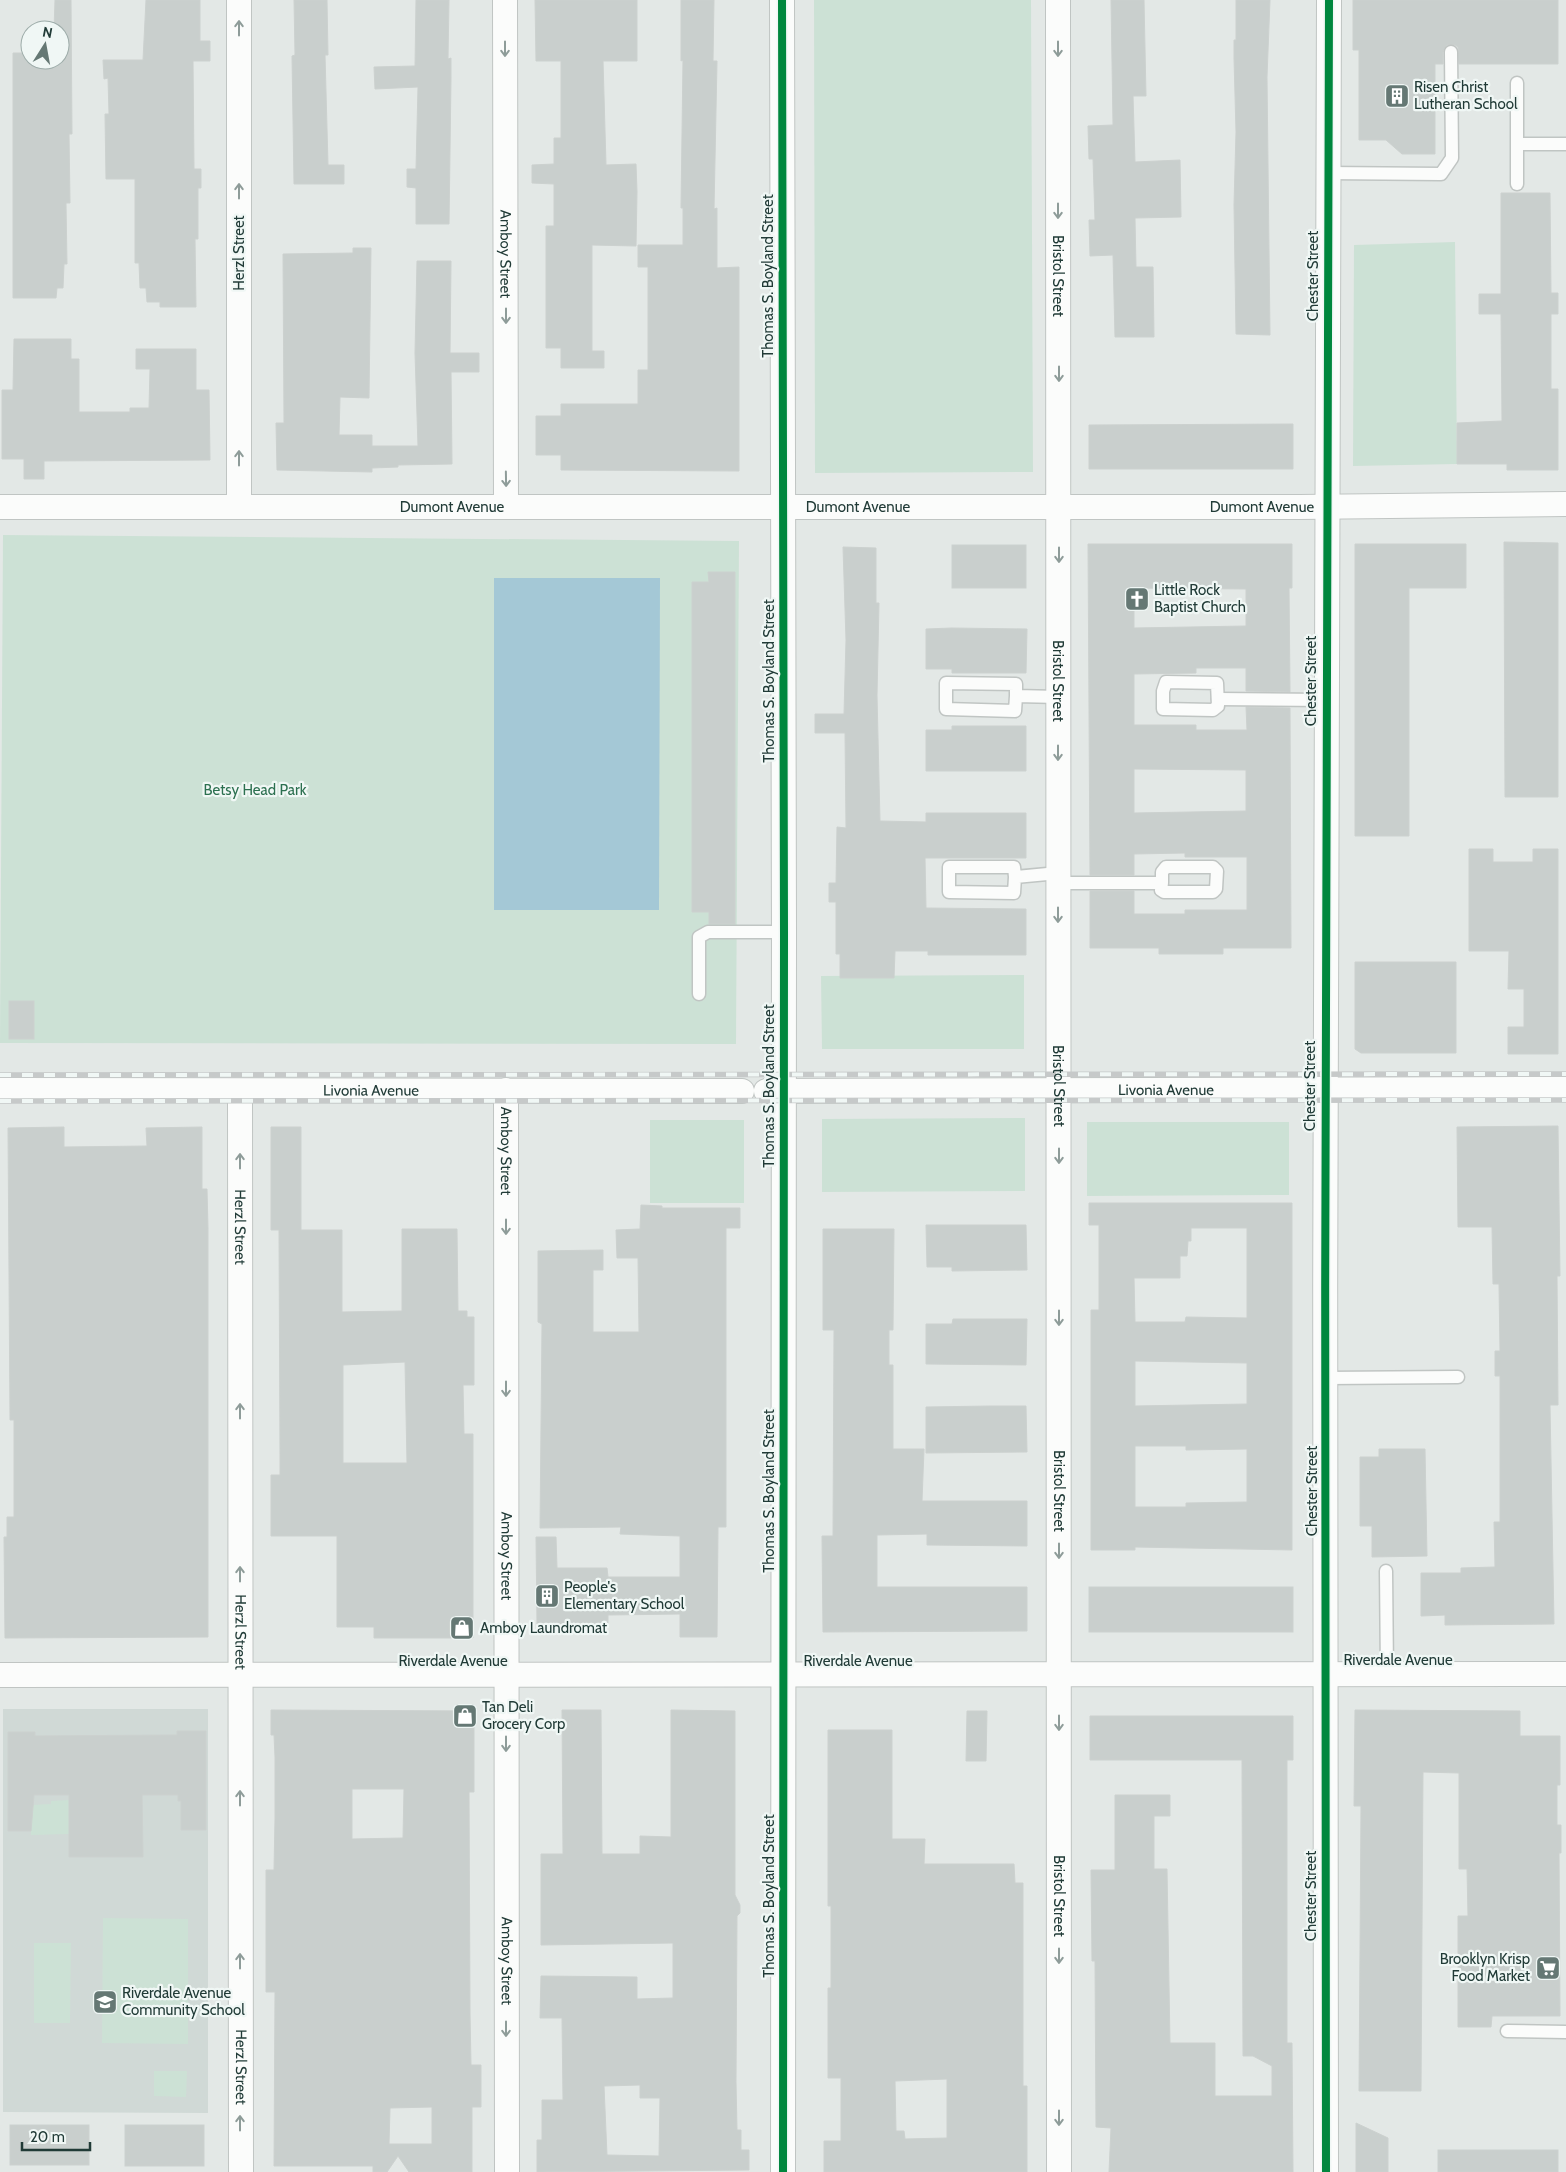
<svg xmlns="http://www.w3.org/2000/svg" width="1566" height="2172" font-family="Cabin,sans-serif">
<rect width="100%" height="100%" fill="#e3e8e6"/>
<polygon fill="#d0d9d6" points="3,1709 208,1709 208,2113 3,2112"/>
<g fill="#cce1d5">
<polygon points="814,0 1031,0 1033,472 815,473"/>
<polygon points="1455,242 1457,464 1353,466 1354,245"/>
<polygon points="3,535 739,541 736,1044 0,1043"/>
<polygon points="1024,975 1024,1049 822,1049 821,976"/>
<polygon points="1025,1118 1025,1191 822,1192 822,1119"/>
<rect x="650" y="1120" width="94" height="83"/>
<polygon points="1087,1122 1289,1122 1289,1195 1087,1196"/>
<polygon points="69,1800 69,1834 31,1835 31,1805 51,1804 51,1801"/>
<polygon points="103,1918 188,1919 188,2044 102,2043"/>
<polygon points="34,1943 71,1943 70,2023 34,2023"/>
<polygon points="154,2071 187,2071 186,2097 154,2096"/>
</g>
<polygon fill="#a4c8d6" points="494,578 660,578 659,910 494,910"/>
<g fill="#c9cfcd" stroke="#ccd1cf" fill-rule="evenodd">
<polygon points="55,0 71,0 72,134 69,134 70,203 66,203 67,264 64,264 63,288 57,288 56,298 13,298 13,53 30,53 30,60 60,60 60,30 54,30"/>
<polygon points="146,0 200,0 200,41 210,41 210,61 193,61 194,169 201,169 201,188 198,188 198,239 195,239 196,307 160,307 160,302 147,302 146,288 140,288 139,263 135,263 135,179 106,179 105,114 109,114 108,78 104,79 103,60 143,60"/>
<polygon points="294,0 327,0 328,55 325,55 328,165 344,165 344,184 294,184 292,56 295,55"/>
<polygon points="416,0 449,0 448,59 451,58 451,77 449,224 416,224 416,188 407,187 407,169 416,169 418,87 375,89 374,67 415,66"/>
<polygon points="535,0 637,0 637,61 603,61 606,165 636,164 637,192 636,246 592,245 592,351 604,351 604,368 561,368 561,348 546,348 546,226 554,226 554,184 532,183 532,165 554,164 554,138 561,138 561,61 536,61"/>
<polygon points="681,0 714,0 713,61 717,61 714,209 717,208 717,268 739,267 739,471 561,470 561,455 536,455 536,416 561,416 561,404 638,404 638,370 648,370 648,267 638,267 638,245 683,245 683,208 681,208 683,60 681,61"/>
<polygon points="1111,0 1144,0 1146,96 1133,96 1135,162 1180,160 1181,217 1135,218 1136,267 1153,267 1154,337 1115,337 1113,255 1090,256 1089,220 1095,220 1093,159 1089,159 1088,126 1113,125"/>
<polygon points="1236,0 1270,0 1267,77 1270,335 1236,334 1234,205 1236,132 1234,58 1234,40 1236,40"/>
<polygon points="1353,0 1558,0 1558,64 1459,64 1458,47 1455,45 1447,45 1443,52 1443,64 1435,64 1435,154 1402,154 1386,140 1359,140 1359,50 1353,50"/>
<polygon points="1501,193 1550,193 1551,293 1558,293 1558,314 1551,314 1551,389 1558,389 1558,470 1507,470 1507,464 1457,464 1457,423 1502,421 1501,314 1479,314 1479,294 1501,294"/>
<polygon points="353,248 371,248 369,398 340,397 339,435 372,435 372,446 418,446 415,353 417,261 451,261 450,353 479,353 479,372 451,372 452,464 398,465 398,467 372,468 372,472 277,470 276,423 284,423 283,254 353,253"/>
<polygon points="14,339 71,339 71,359 79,359 79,412 130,412 130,408 149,408 150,369 136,369 136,349 196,349 196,390 209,390 210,460 44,461 44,479 24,479 24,459 2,459 2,390 13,390"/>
<polygon points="1293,424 1293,469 1089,469 1089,425"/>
<polygon points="1504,542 1558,543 1558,797 1505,797"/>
<path d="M1088,544H1292V588H1289L1290,692L1246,691V668H1196V673L1134,674V725H1196V730H1247L1246,707L1290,708L1291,948H1223V954H1159V948H1090V891H1134V914H1185V910H1247V857H1185V853L1134,854V875H1090ZM1134,588L1246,589V626L1134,628ZM1134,769L1246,770V811L1134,813Z"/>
<polygon points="1355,544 1466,544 1466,588 1409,588 1409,836 1355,836"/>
<rect x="952" y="545" width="74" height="43"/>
<polygon points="843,547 876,548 876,603 879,603 877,695 880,821 926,822 926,813 1026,813 1026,858 925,858 926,908 1026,909 1026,955 928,955 928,951 895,951 894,978 840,978 840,954 836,954 836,902 829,902 829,883 836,883 837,827 846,828 845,733 815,733 815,714 844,714 846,640"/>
<polygon points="708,572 735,572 735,924 709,924 709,912 692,912 692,582 709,582"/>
<polygon points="952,628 1027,629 1026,673 952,673 952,669 926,669 926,629"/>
<polygon points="952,726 1026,726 1026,771 926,771 926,730 952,730"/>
<polygon points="1469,849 1493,849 1493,862 1533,862 1533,849 1558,849 1558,1054 1508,1054 1508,1027 1524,1027 1524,989 1508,989 1509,951 1469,951"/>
<polygon points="1355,962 1456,962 1456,1053 1361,1053 1355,1049"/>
<rect x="9" y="1001" width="25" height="38"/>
<polygon points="1558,1126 1560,1276 1557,1276 1558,1405 1550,1405 1554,1624 1445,1625 1445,1615 1421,1616 1421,1573 1461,1573 1461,1568 1495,1567 1494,1522 1500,1522 1500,1376 1495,1376 1495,1351 1500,1351 1499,1284 1493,1284 1492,1227 1458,1227 1457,1127"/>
<polygon points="64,1127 64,1147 147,1146 146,1128 202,1127 202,1189 207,1189 208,1229 208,1637 5,1638 4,1537 7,1537 7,1517 14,1517 14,1420 10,1420 8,1128"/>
<path d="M271,1127H301V1230H342V1312L402,1311V1229H457L458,1311H467V1317H474V1385H463L464,1434H473V1638H374V1627H337V1536H271V1475H280V1455L279,1230H271ZM405,1362L407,1463H343V1365Z"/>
<path d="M1089,1203H1292V1550L1135,1547V1550H1091V1310H1099V1225H1089ZM1191,1228H1247V1318L1186,1317L1185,1322H1135L1134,1278H1180V1256H1187L1188,1241H1191ZM1135,1361L1247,1363V1404L1135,1406ZM1135,1446H1186V1450L1247,1449V1502L1186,1503V1507H1135Z"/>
<polygon points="641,1205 662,1206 662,1208 740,1208 740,1228 726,1228 726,1527 718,1527 717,1637 680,1637 680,1614 608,1615 608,1625 537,1624 536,1537 556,1537 557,1568 607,1568 608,1577 680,1577 680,1536 620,1534 621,1527 540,1528 542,1324 538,1322 538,1251 603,1250 603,1270 593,1270 593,1332 639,1332 638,1258 617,1258 616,1230 640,1229"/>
<polygon points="926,1225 1026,1225 1027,1270 952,1271 952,1267 927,1267"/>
<polygon points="823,1229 894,1229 893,1330 889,1330 889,1365 893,1365 893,1449 924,1449 922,1501 1027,1501 1027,1546 927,1545 927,1534 877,1535 877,1587 1027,1587 1027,1631 823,1632 822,1536 833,1536 834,1330 823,1330"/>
<polygon points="953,1319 1027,1319 1026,1365 926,1364 926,1324 952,1324"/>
<polygon points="990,1406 1026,1406 1027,1452 926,1453 926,1407"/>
<polygon points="1379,1449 1425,1449 1427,1556 1372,1557 1372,1526 1360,1526 1360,1457 1379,1457"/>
<rect x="1089" y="1587" width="204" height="45"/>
<path d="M271,1710L474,1711V1792H469L470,2013L471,2065H481V2107H472V2172H409L398,2156L387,2172H373V2166H274L275,1992H266V1870H274L275,1819V1757L274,1735H271ZM352,1789H404L403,1838L352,1839ZM432,2107V2144H389L390,2108Z"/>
<path d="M562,1710H601L602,1854H640V1836L671,1837V1710L735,1711V1895L740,1905V1913L737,1916L736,2082L737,2130H741V2150H749V2170L537,2172V2140H542V2100H563L562,2018H540L541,1976L637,1977V1999L673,1998V1943L541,1945V1854H563ZM640,2085V2098H660L659,2156L607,2155L604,2086Z"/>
<polygon points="1355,1710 1520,1711 1520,1736 1560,1736 1560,1785 1557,1785 1557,1825 1561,1825 1561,1853 1559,1853 1560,2016 1492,2016 1491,2027 1458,2027 1458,1916 1468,1916 1467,1869 1459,1869 1459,1773 1423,1772 1421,2091 1359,2091 1361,1806 1354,1806"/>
<polygon points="967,1711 987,1711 986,1761 966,1761"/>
<polygon points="1090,1716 1293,1716 1293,1760 1287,1760 1287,2043 1292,2043 1293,2172 1109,2172 1111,2128 1096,2127 1095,1961 1092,1961 1091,1870 1115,1870 1115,1795 1170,1795 1170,1816 1154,1816 1154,1869 1167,1869 1170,2043 1215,2043 1215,2096 1272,2096 1272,2066 1253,2056 1243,2056 1242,1760 1090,1760"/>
<path d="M828,1730H892V1839H925L924,1864H1014L1015,1883H1023V2086H1027V2172H824V2141H841V2078H828V1988H831V1906H828ZM947,2079V2138L905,2139L904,2131H896L895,2081Z"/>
<polygon points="177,1731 206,1731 206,1830 181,1830 181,1801 178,1801 178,1795 142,1795 143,1857 69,1857 69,1795 34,1795 31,1831 8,1831 8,1732 35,1732 35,1736 177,1735"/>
<polygon points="1356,2123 1388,2138 1388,2172 1356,2172"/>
<rect x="10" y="2125" width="79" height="40"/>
<rect x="125" y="2125" width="79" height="41"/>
<rect x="1438" y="2150" width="120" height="22"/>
</g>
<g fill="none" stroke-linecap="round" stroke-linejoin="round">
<defs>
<g id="service">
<polyline points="1518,144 1566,144"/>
<polyline points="1327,173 1441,174 1452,158 1451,52"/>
<polyline points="1517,184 1517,83"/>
<polygon points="1166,682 1217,683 1218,706 1213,710 1163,709 1163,691"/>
<polyline points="1016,696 1015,711 946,709 946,683 1016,684 1016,696 1059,697"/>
<polyline points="1218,699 1325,700"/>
<polyline points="1015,877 1014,893 949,892 949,867 1014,867 1015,877 1058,873"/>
<polyline points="1058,883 1162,883 1162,872 1166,867 1213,867 1217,871 1216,889 1213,892 1164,892 1161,890 1162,883"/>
<polyline points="699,994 699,937 708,932 784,932"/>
<polyline points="1326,1378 1458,1377"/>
<polyline points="1386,1571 1387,1674"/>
<polyline points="1507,2031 1566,2032"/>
</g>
<g id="minor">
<polyline points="239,0 239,507"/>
<path id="s1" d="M505,0L506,507"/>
<polyline points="782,0 784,932 783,2172"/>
<path id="s2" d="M1058,0L1059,2172"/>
<path id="s3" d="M0,507H1299L1566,504"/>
<path id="s4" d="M0,1090L742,1091"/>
<path id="s5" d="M506,1090L507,2172"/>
<path id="s6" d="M766,1091L1566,1089"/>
<path id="s7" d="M240,1092L241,2172"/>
<polyline points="0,1675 1566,1674"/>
<path d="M1326,2172C1325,1448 1324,724 1329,0"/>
</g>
</defs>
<use href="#service" stroke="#c0c5c3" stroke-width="15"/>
<use href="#minor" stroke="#c0c5c3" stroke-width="26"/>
<use href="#service" stroke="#fbfcfb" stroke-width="12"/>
<use href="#minor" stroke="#fbfcfb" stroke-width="24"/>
<defs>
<g id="rail">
<polyline points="0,1075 1566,1074"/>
<polyline points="0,1101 1566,1100"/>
</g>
</defs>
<use href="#rail" stroke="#c6c9c9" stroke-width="5.5"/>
<use href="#rail" stroke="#f0f7f5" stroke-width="4" stroke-dasharray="11" stroke-linecap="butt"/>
<defs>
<g id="cycleway">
<polyline points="782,0 784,932 783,2172"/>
<path d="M1326,2172C1325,1448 1324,724 1329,0"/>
</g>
</defs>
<use href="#cycleway" stroke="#f0f7f5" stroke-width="11"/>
<use href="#cycleway" stroke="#00873e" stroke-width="8"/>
</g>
<defs><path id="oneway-shaft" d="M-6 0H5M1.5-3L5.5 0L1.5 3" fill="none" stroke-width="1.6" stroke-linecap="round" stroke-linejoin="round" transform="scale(1.25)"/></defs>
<g stroke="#8e9c99">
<use href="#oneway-shaft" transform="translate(239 28) rotate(-90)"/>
<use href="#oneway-shaft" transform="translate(505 49) rotate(90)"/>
<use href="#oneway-shaft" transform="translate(1058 49) rotate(90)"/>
<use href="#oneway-shaft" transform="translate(239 191) rotate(-90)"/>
<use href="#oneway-shaft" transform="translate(1058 211) rotate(90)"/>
<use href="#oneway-shaft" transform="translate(506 316) rotate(90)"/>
<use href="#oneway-shaft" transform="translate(1059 374) rotate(90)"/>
<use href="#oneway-shaft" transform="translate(239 458) rotate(-90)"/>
<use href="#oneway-shaft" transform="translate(506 479) rotate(89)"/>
<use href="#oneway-shaft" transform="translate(1059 555) rotate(90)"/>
<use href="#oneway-shaft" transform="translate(1058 753) rotate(90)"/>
<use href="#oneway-shaft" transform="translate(1058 915) rotate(90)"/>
<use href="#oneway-shaft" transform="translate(1059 1156) rotate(90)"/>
<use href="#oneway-shaft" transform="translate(240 1161) rotate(-90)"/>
<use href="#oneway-shaft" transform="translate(506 1227) rotate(90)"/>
<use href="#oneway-shaft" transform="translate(1059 1318) rotate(90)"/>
<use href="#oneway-shaft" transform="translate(506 1389) rotate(90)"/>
<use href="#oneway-shaft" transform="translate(240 1411) rotate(-90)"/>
<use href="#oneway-shaft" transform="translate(1059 1551) rotate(90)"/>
<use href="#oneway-shaft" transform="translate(240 1574) rotate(-90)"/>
<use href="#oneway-shaft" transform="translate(1059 1723) rotate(90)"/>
<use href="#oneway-shaft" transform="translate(506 1744) rotate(90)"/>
<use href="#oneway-shaft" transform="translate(240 1798) rotate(-90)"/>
<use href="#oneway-shaft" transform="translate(1059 1956) rotate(90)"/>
<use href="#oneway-shaft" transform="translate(240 1961) rotate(-90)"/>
<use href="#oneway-shaft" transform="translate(506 2029) rotate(90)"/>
<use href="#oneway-shaft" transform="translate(1059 2118) rotate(90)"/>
<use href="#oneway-shaft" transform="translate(240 2123) rotate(-90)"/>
</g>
<defs>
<symbol id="building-square" viewBox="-11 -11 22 22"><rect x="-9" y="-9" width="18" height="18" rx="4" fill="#657874" stroke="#f0f7f5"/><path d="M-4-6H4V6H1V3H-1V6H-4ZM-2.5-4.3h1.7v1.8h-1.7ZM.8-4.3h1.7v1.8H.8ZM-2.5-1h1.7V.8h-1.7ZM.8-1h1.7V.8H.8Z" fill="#fff"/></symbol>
<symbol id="church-square" viewBox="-11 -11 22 22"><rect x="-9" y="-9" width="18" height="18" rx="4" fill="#657874" stroke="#f0f7f5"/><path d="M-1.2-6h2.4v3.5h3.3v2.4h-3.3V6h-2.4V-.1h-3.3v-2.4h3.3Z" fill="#fff"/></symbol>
<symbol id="shop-square" viewBox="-11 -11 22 22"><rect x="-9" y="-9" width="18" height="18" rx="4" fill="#657874" stroke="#f0f7f5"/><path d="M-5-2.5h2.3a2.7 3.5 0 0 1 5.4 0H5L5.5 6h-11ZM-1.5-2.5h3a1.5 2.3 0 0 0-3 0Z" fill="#fff"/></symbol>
<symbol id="supermarket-square" viewBox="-11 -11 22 22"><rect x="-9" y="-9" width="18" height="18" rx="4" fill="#657874" stroke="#f0f7f5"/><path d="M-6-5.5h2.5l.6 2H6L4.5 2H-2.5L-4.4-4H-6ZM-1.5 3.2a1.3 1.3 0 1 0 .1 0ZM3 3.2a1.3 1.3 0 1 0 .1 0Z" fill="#fff"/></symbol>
<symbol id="school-square" viewBox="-11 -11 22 22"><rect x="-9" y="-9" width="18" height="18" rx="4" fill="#657874" stroke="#f0f7f5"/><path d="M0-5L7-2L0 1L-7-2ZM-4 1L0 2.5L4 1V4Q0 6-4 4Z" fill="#fff"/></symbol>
</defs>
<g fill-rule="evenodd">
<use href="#building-square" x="1383" y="82" width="28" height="28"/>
<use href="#church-square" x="1123" y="585" width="28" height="28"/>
<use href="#building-square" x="533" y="1582" width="28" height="28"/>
<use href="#shop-square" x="448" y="1614" width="28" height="28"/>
<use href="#shop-square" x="451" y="1702" width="28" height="28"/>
<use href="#supermarket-square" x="1534" y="1954" width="28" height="28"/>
<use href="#school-square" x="91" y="1988" width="28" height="28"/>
</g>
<g text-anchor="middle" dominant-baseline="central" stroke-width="4.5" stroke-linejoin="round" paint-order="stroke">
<g font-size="15" fill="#213b37" stroke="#f0f7f5" text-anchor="start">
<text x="1414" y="87">Risen Christ<tspan x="1414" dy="17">Lutheran School</tspan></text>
<text x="1154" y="590">Little Rock<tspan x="1154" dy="17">Baptist Church</tspan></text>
<text x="564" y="1587">People's<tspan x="564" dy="17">Elementary School</tspan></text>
<text x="480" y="1628">Amboy Laundromat</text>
<text x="482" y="1707">Tan Deli<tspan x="482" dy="17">Grocery Corp</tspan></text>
<text x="1530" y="1959" text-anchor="end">Brooklyn Krisp<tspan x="1530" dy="17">Food Market</tspan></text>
<text x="122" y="1993">Riverdale Avenue<tspan x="122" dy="17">Community School</tspan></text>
</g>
<g font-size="15" fill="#213b37" stroke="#f0f7f5">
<text transform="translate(239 253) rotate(-90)">Herzl Street</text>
<text stroke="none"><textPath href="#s1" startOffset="254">Amboy Street</textPath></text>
<text transform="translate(768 276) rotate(-90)">Thomas S. Boyland Street</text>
<text stroke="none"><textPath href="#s2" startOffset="276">Bristol Street</textPath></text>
<text transform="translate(1313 276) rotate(-90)">Chester Street</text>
<text stroke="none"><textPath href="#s3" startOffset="858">Dumont Avenue</textPath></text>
<text stroke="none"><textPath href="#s3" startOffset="1262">Dumont Avenue</textPath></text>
<text stroke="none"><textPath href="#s3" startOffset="452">Dumont Avenue</textPath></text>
<text transform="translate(769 681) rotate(-90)">Thomas S. Boyland Street</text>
<text stroke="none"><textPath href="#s2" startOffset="681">Bristol Street</textPath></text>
<text transform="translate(1311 681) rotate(-90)">Chester Street</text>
<text transform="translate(769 1086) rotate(-90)">Thomas S. Boyland Street</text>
<text stroke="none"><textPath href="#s2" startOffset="1086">Bristol Street</textPath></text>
<text transform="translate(1310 1086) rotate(-90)">Chester Street</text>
<text stroke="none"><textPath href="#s6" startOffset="400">Livonia Avenue</textPath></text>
<text stroke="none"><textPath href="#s4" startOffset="371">Livonia Avenue</textPath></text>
<text stroke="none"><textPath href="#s5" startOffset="61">Amboy Street</textPath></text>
<text stroke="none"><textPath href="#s7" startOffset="135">Herzl Street</textPath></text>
<text transform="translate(769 1491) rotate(-90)">Thomas S. Boyland Street</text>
<text stroke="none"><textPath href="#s2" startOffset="1491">Bristol Street</textPath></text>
<text transform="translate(1312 1491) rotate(-90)">Chester Street</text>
<text stroke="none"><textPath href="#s5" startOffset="466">Amboy Street</textPath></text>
<text stroke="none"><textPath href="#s7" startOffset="540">Herzl Street</textPath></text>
<text x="1398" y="1660">Riverdale Avenue</text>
<text x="453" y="1661">Riverdale Avenue</text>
<text x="858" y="1661">Riverdale Avenue</text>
<text transform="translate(769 1896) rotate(-90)">Thomas S. Boyland Street</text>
<text stroke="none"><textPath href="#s2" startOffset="1896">Bristol Street</textPath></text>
<text transform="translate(1311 1896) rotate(-90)">Chester Street</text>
<text stroke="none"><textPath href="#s5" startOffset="871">Amboy Street</textPath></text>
<text stroke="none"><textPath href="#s7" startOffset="975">Herzl Street</textPath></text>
</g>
<g font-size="15" fill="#2c7050" stroke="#f0f7f5">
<text x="255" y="790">Betsy Head Park</text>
</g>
</g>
<g transform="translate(45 45) rotate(11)"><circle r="24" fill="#f0f7f5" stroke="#9daca9"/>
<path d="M0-4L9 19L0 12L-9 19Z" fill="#657874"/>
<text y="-8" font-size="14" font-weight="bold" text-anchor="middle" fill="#213b37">N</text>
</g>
<path d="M22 2142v8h68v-8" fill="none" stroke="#213b37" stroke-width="2.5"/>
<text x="30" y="2142" font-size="15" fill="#213b37" stroke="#f0f7f5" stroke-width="4" paint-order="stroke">20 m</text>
</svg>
